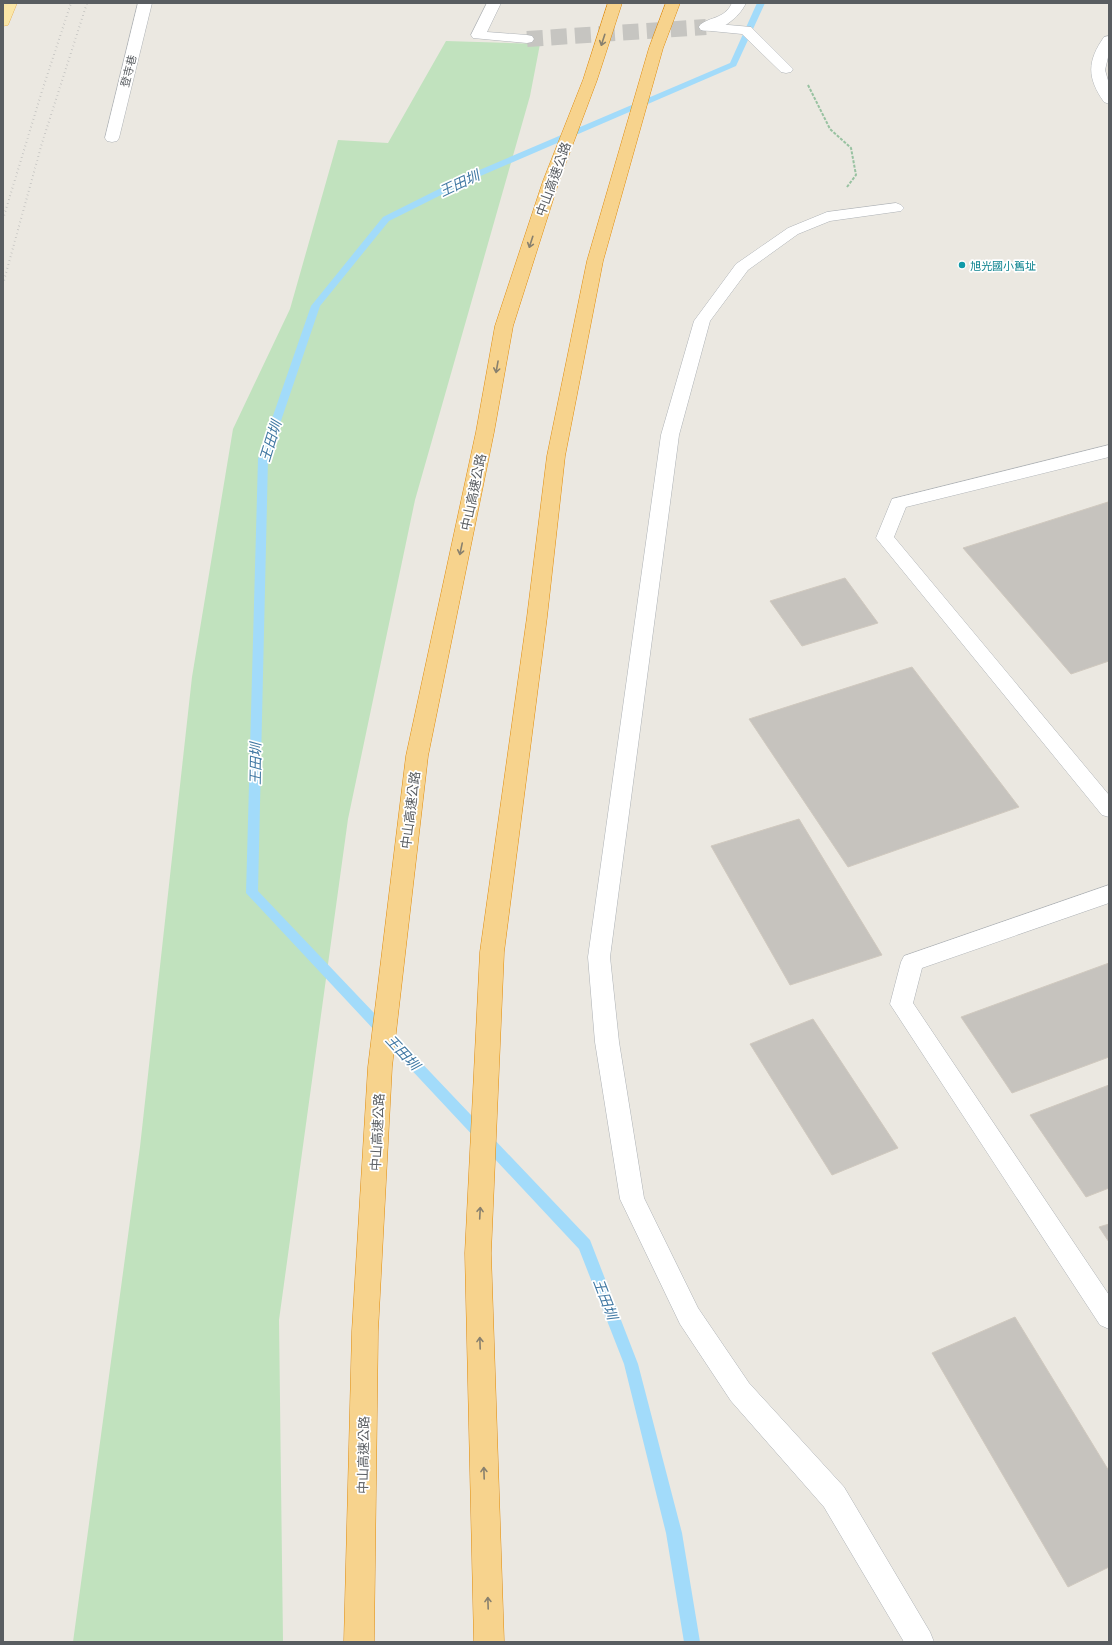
<svg xmlns="http://www.w3.org/2000/svg" width="1112" height="1645" font-family="'Noto Sans','Noto Sans TC',sans-serif">
<rect width="100%" height="100%" fill="#ebe8e1"/>
<polygon fill="#c1e2be" points="446,41 540,44 530,96 415,500 348,819 279,1320 283,1642 73,1642 140,1147 192,677 233,429 290,309 338,140 388,143"/>
<g fill="none" stroke-linecap="round" stroke-linejoin="round">
<polygon fill="#a2dbfa" fill-rule="evenodd" points="757,3 765,3 736,66 469,181 389,221 320,306 268,459 258,891 590,1240 638,1364 682,1533 700,1642 684,1642 666,1533 624,1364 579,1249 246,893 258,459 311,306 383,217 463,177 730,63"/>
</g>
<g fill="#c6c3be" stroke="#d0c9bf">
<polygon points="1108,502 1109,661 1071,674 963,548"/>
<polygon points="845,578 878,623 802,646 770,601"/>
<polygon points="912,667 1019,807 848,867 749,719"/>
<polygon points="799,819 882,955 790,985 711,846"/>
<polygon points="1109,963 1109,1057 1012,1093 961,1017"/>
<polygon points="813,1019 898,1148 832,1175 750,1044"/>
<polygon points="1109,1085 1109,1188 1086,1197 1030,1115"/>
<polygon points="1109,1224 1109,1242 1099,1227"/>
<polygon points="1015,1317 1109,1471 1109,1567 1068,1587 932,1353"/>
</g>
<g fill="none" stroke-linecap="round" stroke-linejoin="round">
<polyline stroke="#c6c5c1" stroke-width="16" stroke-dasharray="16 8" stroke-linecap="butt" points="527,39 706,27"/>
<defs>
<g id="service">
<polygon points="138,3 152,3 119,138 117,141 112,142 107,141 105,138"/>
<polygon points="487,3 501,3 487,32 527,35 532,36 534,39 532,42 527,43 473,38 471,35"/>
<polygon points="706,23 751,27 793,69 791,72 786,73 781,72 742,34 701,30 699,27 701,24"/>
<polygon points="896,203 901,205 904,208 901,211 830,221 798,234 748,270 710,321 679,435 610,957 619,1042 644,1198 698,1308 749,1383 844,1487 930,1632 934,1642 904,1642 824,1507 731,1401 680,1324 620,1199 595,1042 588,957 661,435 694,321 736,264 788,228 827,212"/>
<polygon points="1109,445 1109,457 906,507 894,537 1109,795 1109,817 1102,815 876,538 892,499"/>
<polygon points="1109,885 1109,903 922,968 913,1003 1109,1295 1109,1329 1100,1325 890,1004 901,962 904,956"/>
</g>
<g id="minor">
<path d="M732,3H746C739,18 719,34 701,30L699,27C706,16 724,21 732,3Z"/>
<path d="M1109,36V53L1105,70L1109,84V104L1104,102C1087,78 1087,61 1104,37Z"/>
</g>
<polygon id="primary" points="3,3 17,3 8,25 3,26"/>
<g id="motorway">
<polygon points="608,3 622,3 597,80 559,181 513,326 494,432 428,756 392,1067 378,1331 374,1642 344,1642 352,1331 368,1067 406,756 476,432 495,326 543,181 583,80"/>
<polygon points="666,3 680,3 663,48 603,261 565,456 547,617 504,952 491,1253 504,1642 474,1642 465,1253 480,952 527,617 547,456 587,261 649,48"/>
</g>
</defs>
<use href="#service" stroke="#aeb2b6" stroke-width="1"/>
<use href="#minor" stroke="#aeb2b6" stroke-width="1"/>
<use href="#primary" stroke="#e9b55c" stroke-width="1"/>
<use href="#motorway" stroke="#e08c0c" stroke-width="1"/>
<polyline stroke="#98c2a1" stroke-width="2" stroke-dasharray="3 1.5" stroke-linecap="butt" points="808,85 830,129 851,148 856,175 847,187"/>
<use href="#service" fill="#fff" fill-rule="evenodd"/>
<use href="#minor" fill="#fff" fill-rule="evenodd"/>
<use href="#primary" fill="#fae6a7" fill-rule="evenodd"/>
<use href="#motorway" fill="#f7d38d" fill-rule="evenodd"/>
<g stroke="#b0b1b1" stroke-width="2" stroke-dasharray="0.5 3.5" stroke-linecap="butt">
<polyline points="3,219 42,91 71,3"/>
<polyline points="3,284 42,143 87,3"/>
</g>
</g>
<defs><path id="oneway-shaft" d="M-6 0H5M1.5-3L5.5 0L1.5 3" fill="none" stroke-width="1.6" stroke-linecap="round" stroke-linejoin="round"/></defs>
<g stroke="#88806e">
<use href="#oneway-shaft" transform="translate(603 40) rotate(108)"/>
<use href="#oneway-shaft" transform="translate(531 242) rotate(108)"/>
<use href="#oneway-shaft" transform="translate(497 367) rotate(100)"/>
<use href="#oneway-shaft" transform="translate(461 549) rotate(102)"/>
<use href="#oneway-shaft" transform="translate(480 1213) rotate(-87)"/>
<use href="#oneway-shaft" transform="translate(480 1343) rotate(-92)"/>
<use href="#oneway-shaft" transform="translate(484 1473) rotate(-92)"/>
<use href="#oneway-shaft" transform="translate(488 1603) rotate(-92)"/>
</g>
<circle fill="#0f9aa8" stroke="#fff" stroke-width="1.5" cx="962" cy="265" r="4"/>
<g text-anchor="middle" dominant-baseline="central" stroke-width="3.5" stroke-linejoin="round" paint-order="stroke">
<g font-size="11" fill="#595d61" stroke="#fff">
<text transform="translate(128 71) rotate(-76)">登寺巷</text>
</g>
<g font-size="11" fill="#0d838f" stroke="#fff" text-anchor="start">
<text x="970" y="265">旭光國小舊址</text>
</g>
<g font-size="13" fill="#595d61" stroke="#fff">
<text transform="translate(553 179) rotate(-70)">中山高速公路</text>
<text transform="translate(473 492) rotate(-78)">中山高速公路</text>
<text transform="translate(410 810) rotate(-83)">中山高速公路</text>
<text transform="translate(377 1132) rotate(-87)">中山高速公路</text>
<text transform="translate(363 1455) rotate(-89)">中山高速公路</text>
</g>
<g font-size="14" font-style="italic" fill="#3f77a2" stroke="#fff">
<text transform="translate(459 183) rotate(-25)">王田圳</text>
<text transform="translate(270 441) rotate(-73)">王田圳</text>
<text transform="translate(255 764) rotate(-89)">王田圳</text>
<text transform="translate(403 1052) rotate(47)">王田圳</text>
<text transform="translate(606 1299) rotate(69)">王田圳</text>
</g>
</g>
<rect width="1112" height="1645" fill="none" stroke="#595d61" stroke-width="8"/>
</svg>
